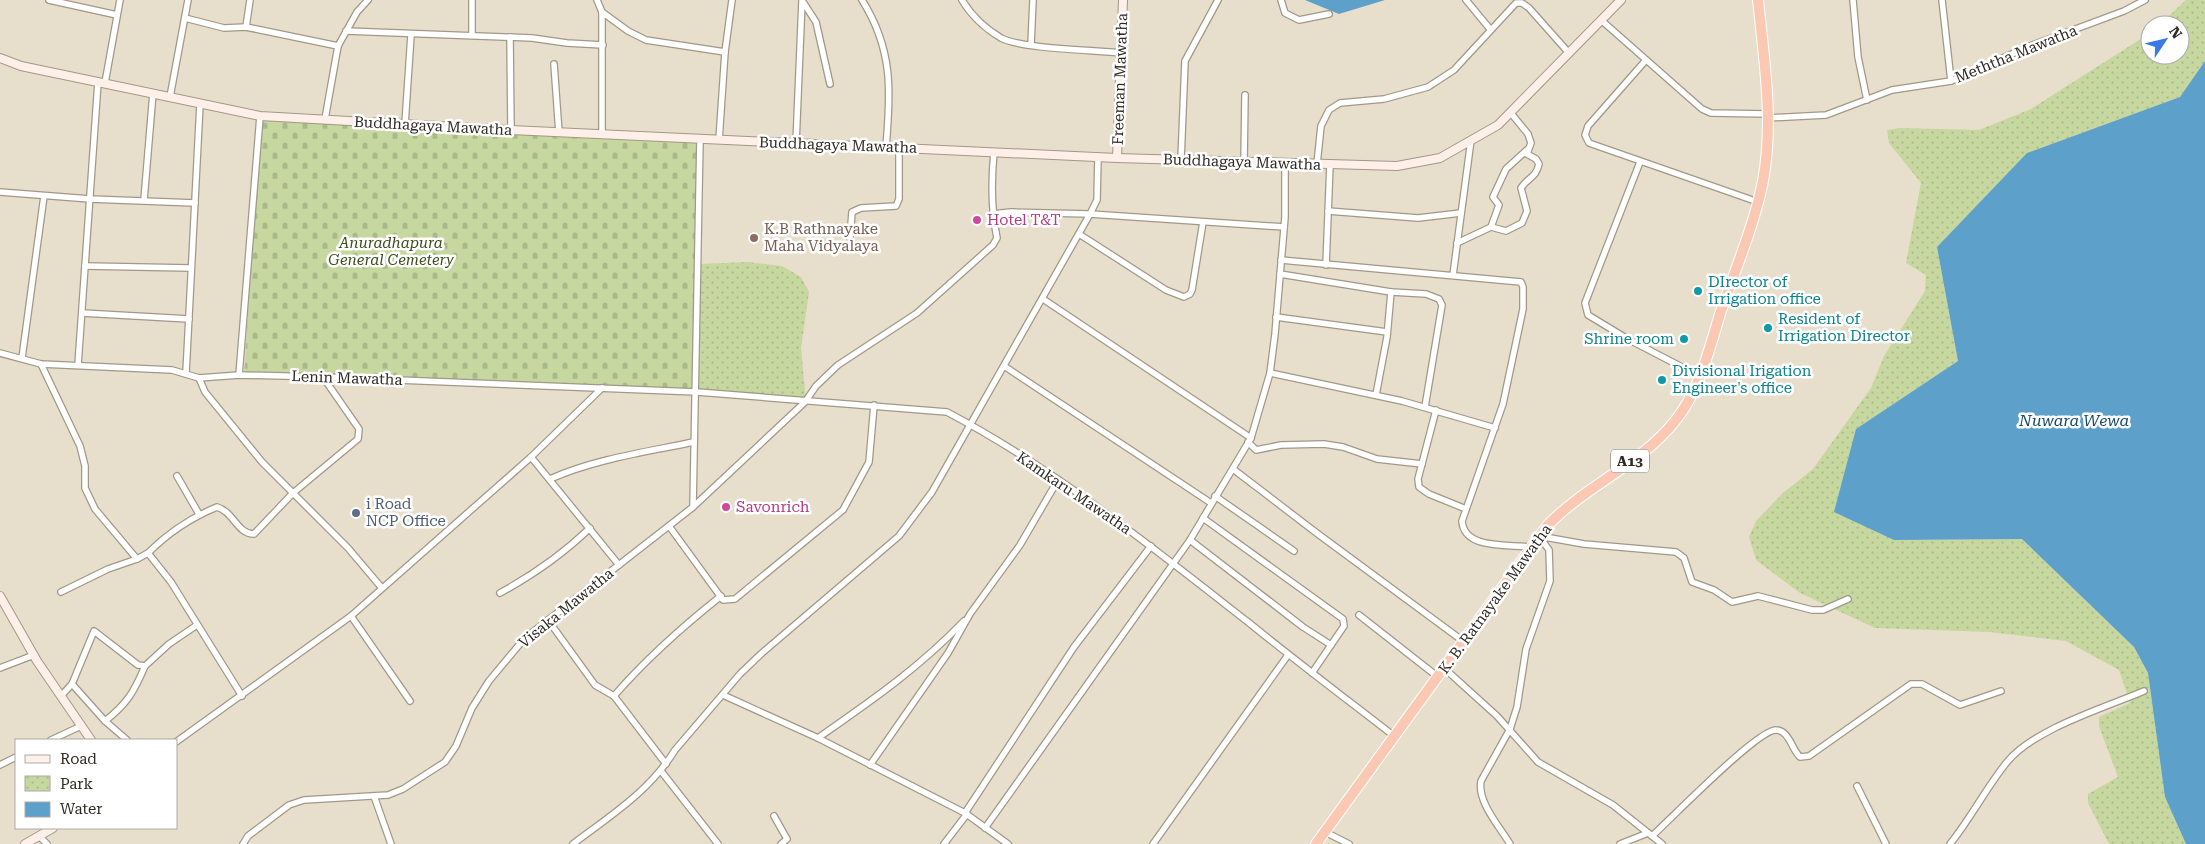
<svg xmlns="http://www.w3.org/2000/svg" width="2205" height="844" font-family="'Roboto Serif',serif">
<defs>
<pattern id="cemetery-stones" width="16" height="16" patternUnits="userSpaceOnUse" patternTransform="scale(1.25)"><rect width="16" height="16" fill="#c7d7a0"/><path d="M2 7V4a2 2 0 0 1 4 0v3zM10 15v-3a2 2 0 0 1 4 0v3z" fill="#abb98a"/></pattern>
<pattern id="park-dots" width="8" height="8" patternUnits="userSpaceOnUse" patternTransform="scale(1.25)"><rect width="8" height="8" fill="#c7d7a0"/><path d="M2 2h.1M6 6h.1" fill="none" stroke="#abb98a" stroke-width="1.8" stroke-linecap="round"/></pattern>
</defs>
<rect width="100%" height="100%" fill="#e8decc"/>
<polygon fill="url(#cemetery-stones)" points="260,116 700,139 696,394 244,377"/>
<g fill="url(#park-dots)">
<polygon points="2186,0 2205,0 2205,61 2180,97 2028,153 1937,247 1958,361 1856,429 1894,540 2022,539 2134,647 2148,673 2165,797 2186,844 2109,844 2088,803 2088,794 2118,777 2099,726 2099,717 2130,703 2119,670 2066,641 1990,632 1875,628 1800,593 1756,560 1749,537 1756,521 1783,493 1813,469 1871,388 1884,356 1925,291 1926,275 1906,263 1921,183 1889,143 1887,130 1901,128 1979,130 2031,109 2150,33 2150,55 2180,55 2180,25 2159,25"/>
<polygon points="748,262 782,266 801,277 809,292 801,348 806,401 696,394 699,264"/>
</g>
<g fill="#5da0c9">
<polygon points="1305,0 1385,0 1339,14"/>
<polygon points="2205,61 2205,844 2186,844 2165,797 2148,673 2134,647 2022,539 1894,540 1834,512 1856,429 1958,361 1937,247 2027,153 2180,97"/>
</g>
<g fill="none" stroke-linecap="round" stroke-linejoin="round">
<defs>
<g id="street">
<polyline points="49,0 117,15"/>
<polyline points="597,0 602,12 602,135"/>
<path d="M862,0C893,49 891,91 886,147"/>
<path d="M962,0C971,15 986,29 1001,38C1022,49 1094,50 1121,53"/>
<polyline points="1281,0 1285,13 1299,20 1329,14"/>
<polyline points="1466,0 1490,29"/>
<polyline points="1853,0 1858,57 1867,100"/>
<polyline points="1942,0 1951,81"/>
<polyline points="803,2 816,22 830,84"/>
<polyline points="602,12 628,31 646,40 725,52"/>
<polyline points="185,18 224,28 246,27 338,46"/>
<polyline points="1601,20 1702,109 1711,113 1767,114"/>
<polyline points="246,27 250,0"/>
<polyline points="346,31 532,38 567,43 603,45"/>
<polyline points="472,35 472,0"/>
<polyline points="510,37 511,130"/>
<polyline points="1031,45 1033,0"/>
<polyline points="1646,60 1588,126 1585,135 1589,143 1758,202"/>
<polyline points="554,64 559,133"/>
<polyline points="105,83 120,0"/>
<polyline points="170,97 188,0"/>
<polyline points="1767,118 1826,115 1892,90 1951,81 2030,46 2124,11 2145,0"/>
<polyline points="325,119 338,46 357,12 368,0"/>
<polyline points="405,124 411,35"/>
<polyline points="719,140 725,52 732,0"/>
<polyline points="796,143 802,1"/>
<polyline points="1181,160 1185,61 1218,0"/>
<polyline points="1244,162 1245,95"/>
<polyline points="1640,162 1585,303 1588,315 1626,338 1699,376"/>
<polyline points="1317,164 1321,126 1329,110 1340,103 1384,99 1428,87 1454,70 1516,3 1522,3 1529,8 1569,53"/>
<polyline points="0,192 90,199 195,203"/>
<polyline points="144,200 153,93"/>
<polyline points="1328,211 1418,218 1461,213"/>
<polyline points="992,214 1011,212 1090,214 1284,227"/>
<path d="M1491,227L1506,231L1522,223L1527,211L1521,188C1528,177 1536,178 1539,164L1536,159L1527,154L1531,143L1528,134L1510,112"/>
<polyline points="1079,234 1166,290 1184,297 1190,294 1192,290 1203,222"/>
<polyline points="850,238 852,212 861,208 896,206 899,199 899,147"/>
<polyline points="1457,243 1491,227 1499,205 1493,197 1506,169 1528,149"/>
<path d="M1281,260L1521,282L1523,287V309L1503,404L1462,521C1464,550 1508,544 1530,547"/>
<polyline points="1326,265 1330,164"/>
<polyline points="85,266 191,268"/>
<polyline points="1280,274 1391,292 1426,294 1439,299 1442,305 1425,407"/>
<polyline points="1453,275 1471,140"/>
<polyline points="1043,299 1251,438"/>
<polyline points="82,313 189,319"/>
<polyline points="1276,317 1387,332"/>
<path d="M0,353L41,364L172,370L199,378L239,375L323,377L697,392L947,412C1055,469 1152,547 1248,622C1296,661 1345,698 1394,736"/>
<polyline points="22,358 44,196"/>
<polyline points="41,364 80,446 85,466 85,488 95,509 137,559 148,553 171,582 242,696"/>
<polyline points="78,365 98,82"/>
<polyline points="1004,366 1211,503"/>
<polyline points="186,373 200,104"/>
<polyline points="1270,373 1402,401 1495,428"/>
<polyline points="239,375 260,116"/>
<polyline points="199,378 205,392 262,462 348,548 381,587"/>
<polyline points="1376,395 1387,337 1391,292"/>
<polyline points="1436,410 1418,479 1419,487 1429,494 1466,509"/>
<polyline points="1248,442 1256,450 1281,445 1324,444 1343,447 1377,459 1422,464"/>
<polyline points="531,457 619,565"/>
<polyline points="1233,469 1318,534 1463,641"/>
<polyline points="177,476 199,514"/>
<path d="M550,479C595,459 646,452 694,442"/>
<polyline points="1215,496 1294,551"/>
<path d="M693,507L805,402L816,386L838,365L917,313L993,245L997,238C991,209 991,182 994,152"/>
<polyline points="1203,518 1343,619 1344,626 1312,673"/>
<polyline points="669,526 723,600 735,599 843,510 869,462 874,405"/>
<polyline points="1539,536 1584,544 1676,552 1684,558 1692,582 1714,590 1732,602 1758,596 1812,610 1823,610 1848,599"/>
<polyline points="1190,540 1303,627 1331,645"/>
<path d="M148,553C169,532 190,518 217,507C234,512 237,534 254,534L293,493L358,439L359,429L323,377"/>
<polyline points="61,592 108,569 137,559"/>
<path d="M500,593C533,575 563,554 590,528"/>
<polyline points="1359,615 1438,677"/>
<polyline points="351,616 410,701"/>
<path d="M548,620L595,685L614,696C646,659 682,627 721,596"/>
<polyline points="0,668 34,655"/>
<polyline points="1444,668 1497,716 1538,762 1613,805 1662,844"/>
<polyline points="72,684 105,721 127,740"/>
<polyline points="723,695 818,738 965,813 1008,844"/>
<polyline points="61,696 72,684 94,631 138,665 145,666 169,644 197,625"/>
<polyline points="614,696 666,764"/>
<path d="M105,721C127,704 134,692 145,666"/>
<path d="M818,738C871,701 919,668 964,621"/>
<polyline points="51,740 81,726"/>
<polyline points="176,742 351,616 531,457 602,388"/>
<polyline points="0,765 16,757"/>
<polyline points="870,765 948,653 970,614 1020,545 1058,480"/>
<polyline points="661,771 718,844"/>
<polyline points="1857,786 1886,844"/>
<polyline points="374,796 391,844"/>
<polyline points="965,813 1074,647 1151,546"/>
<polyline points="774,816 787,839 781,844"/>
<polyline points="985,828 1190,540 1251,438 1270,373 1275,334 1285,217 1285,163"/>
<polyline points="1325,832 1349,844"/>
<path d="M1652,836C1671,819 1758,729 1776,730C1789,730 1792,750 1800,757L1809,756L1911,684H1922L1960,705L2001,691"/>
<polyline points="40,837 47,844"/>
<polyline points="243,844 248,836 289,805 304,800 388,795 403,789 445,762 456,746 472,708 489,681 524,639 693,507 700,139"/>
<path d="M573,844C610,816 650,791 675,750L740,674L762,653L899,536L932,492L1090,214L1097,200L1098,157"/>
<polyline points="944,844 967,814"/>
<polyline points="1153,844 1288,655"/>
<path d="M1510,844C1500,827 1477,802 1481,781L1510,729L1517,707L1526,649L1550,581L1549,550L1539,536"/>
<polyline points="1620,844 1648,833"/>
<path d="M1950,844C1971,818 1986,788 2007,762C2034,729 2104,708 2144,691"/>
</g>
<g id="secondary">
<polyline points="0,58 21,66 260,116 511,130 1117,158 1397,166 1440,158 1498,125 1621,0"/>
<polyline points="1117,158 1123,0"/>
<polyline points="0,596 37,661 91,740"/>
<polyline points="25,844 53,828"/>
</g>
<path id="highway" d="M1316,844L1547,526C1585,486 1640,465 1675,421C1699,392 1709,350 1720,314C1735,270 1754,226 1763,181C1774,122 1764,59 1758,0"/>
</defs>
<use href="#street" stroke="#a19887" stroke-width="8"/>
<use href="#secondary" stroke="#a19887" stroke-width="10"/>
<use href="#highway" stroke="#fff" stroke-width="12"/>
<use href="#street" stroke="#fff" stroke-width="5.5"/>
<use href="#secondary" stroke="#feefe8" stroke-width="8"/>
<use href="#highway" stroke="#fbc9b3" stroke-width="10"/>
</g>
<g fill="#d1479c" stroke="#fff" stroke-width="2">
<circle cx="977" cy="220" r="5"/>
<circle cx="726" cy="507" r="5"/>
</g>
<circle fill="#8d6e63" stroke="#fff" stroke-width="2" cx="754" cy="238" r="5"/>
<g fill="#0f9aa8" stroke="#fff" stroke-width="2">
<circle cx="1698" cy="291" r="5"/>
<circle cx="1768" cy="328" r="5"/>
<circle cx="1684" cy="339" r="5"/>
<circle cx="1662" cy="380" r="5"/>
</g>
<circle fill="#5c6f8a" stroke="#fff" stroke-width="2" cx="356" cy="513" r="5"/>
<g text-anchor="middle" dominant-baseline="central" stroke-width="5" stroke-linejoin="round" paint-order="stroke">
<rect fill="#fff" stroke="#6d6b66" stroke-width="1" x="1611" y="449.5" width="38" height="23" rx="4"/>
<g font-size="14" font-weight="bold" fill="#2f2b24">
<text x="1630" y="461">A13</text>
</g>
<g font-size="15" fill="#2f2b24" stroke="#fff">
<text transform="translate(2016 54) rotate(-22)">Meththa Mawatha</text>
<text transform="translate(1120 79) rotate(-88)">Freeman Mawatha</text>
<text transform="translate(433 126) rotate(3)">Buddhagaya Mawatha</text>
<text transform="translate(838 145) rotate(2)">Buddhagaya Mawatha</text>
<text transform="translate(1242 162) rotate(2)">Buddhagaya Mawatha</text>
<text transform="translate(347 378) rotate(2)">Lenin Mawatha</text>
<text transform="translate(1074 493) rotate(34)">Kamkaru Mawatha</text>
<text transform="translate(1495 599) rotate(-54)">K. B. Ratnayake Mawatha</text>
<text transform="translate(566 608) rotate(-39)">Visaka Mawatha</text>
</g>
<g font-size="15" fill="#b23c85" stroke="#fff" text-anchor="start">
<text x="987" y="220">Hotel T&amp;T</text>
<text x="736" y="507">Savonrich</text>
</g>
<g font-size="15" fill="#785e54" stroke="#fff" text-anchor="start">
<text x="764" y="229">K.B Rathnayake<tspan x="764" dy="17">Maha Vidyalaya</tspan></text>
</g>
<g font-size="15" font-style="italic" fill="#3f4b1a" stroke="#fff">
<text x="391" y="243">Anuradhapura<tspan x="391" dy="17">General Cemetery</tspan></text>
</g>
<g font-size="15" fill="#0d838f" stroke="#fff" text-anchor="start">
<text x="1708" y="282">DIrector of<tspan x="1708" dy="17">Irrigation office</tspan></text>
<text x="1778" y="319">Resident of<tspan x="1778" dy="17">Irrigation Director</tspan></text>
<text x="1674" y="339" text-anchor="end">Shrine room</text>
<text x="1672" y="371">Divisional Irigation<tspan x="1672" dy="17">Engineer's office</tspan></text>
</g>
<g font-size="15" fill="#4e5e75" stroke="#fff" text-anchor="start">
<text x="366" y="504">i Road<tspan x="366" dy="17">NCP Office</tspan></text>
</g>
<g font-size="16" font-style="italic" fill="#164b68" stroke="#fff">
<text x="2074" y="420">Nuwara Wewa</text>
</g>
</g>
<rect x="15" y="739" width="162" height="90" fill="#ffffff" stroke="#acaaa7"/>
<rect x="25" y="755" width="25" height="8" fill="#feefe8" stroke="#acaaa7"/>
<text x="60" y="764" font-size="15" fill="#2f2b24">Road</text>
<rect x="25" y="776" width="25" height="15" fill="url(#park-dots)" stroke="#acaaa7"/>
<text x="60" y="789" font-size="15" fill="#2f2b24">Park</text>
<rect x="25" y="802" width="25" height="15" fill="#5da0c9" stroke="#acaaa7"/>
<text x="60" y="814" font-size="15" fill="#2f2b24">Water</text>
<g transform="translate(2165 40) rotate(55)"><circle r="24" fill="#ffffff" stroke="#acaaa7"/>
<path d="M0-4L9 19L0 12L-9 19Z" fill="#3b79e8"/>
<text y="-8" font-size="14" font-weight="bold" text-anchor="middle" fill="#2f2b24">N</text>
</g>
</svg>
